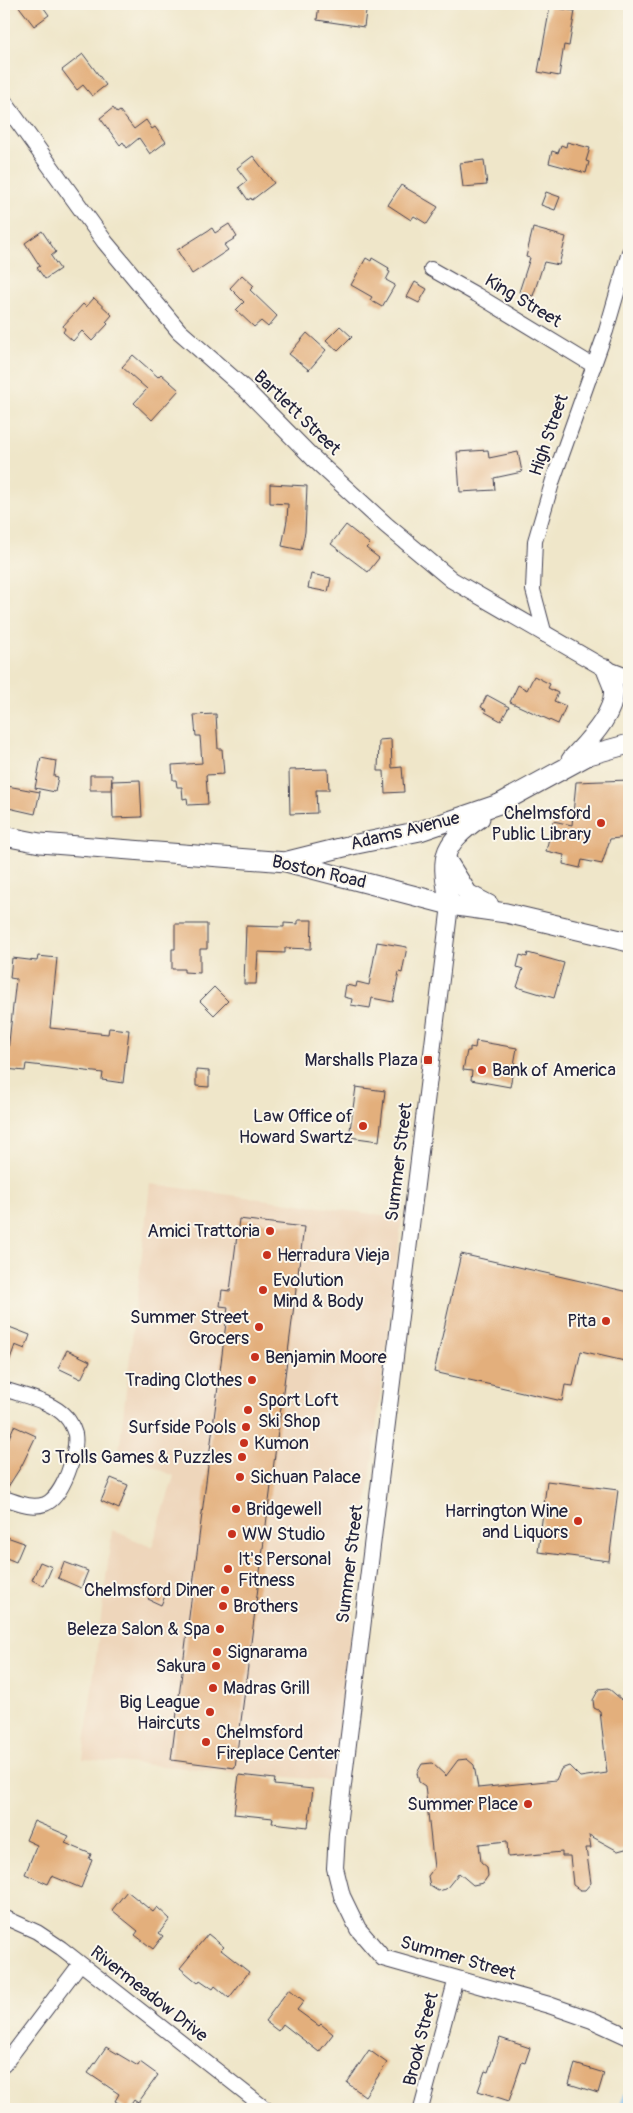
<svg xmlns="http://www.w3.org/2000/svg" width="633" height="2113" font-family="Pangolin,sans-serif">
<rect width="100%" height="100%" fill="#fbf7ec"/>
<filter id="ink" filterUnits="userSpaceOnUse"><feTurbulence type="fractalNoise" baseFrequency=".02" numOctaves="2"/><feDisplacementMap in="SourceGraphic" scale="10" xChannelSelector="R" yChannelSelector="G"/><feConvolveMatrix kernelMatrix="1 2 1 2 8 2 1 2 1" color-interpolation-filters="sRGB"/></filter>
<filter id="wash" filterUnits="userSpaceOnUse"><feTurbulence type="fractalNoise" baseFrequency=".0096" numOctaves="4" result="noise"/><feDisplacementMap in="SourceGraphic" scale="20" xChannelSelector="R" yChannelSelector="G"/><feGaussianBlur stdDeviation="1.12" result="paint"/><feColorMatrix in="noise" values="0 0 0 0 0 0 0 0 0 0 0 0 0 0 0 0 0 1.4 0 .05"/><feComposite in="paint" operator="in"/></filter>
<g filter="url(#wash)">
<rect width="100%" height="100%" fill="#efe6c9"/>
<polygon fill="#eed6bb" points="150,1184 402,1218 333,1781 83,1759 112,1530 152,1547 174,1476 119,1451"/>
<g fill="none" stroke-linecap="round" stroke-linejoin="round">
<polyline stroke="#7bbef1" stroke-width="5" points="621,2109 629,2089"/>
</g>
<g id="blocks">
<g fill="#e3af7c">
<polygon points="17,4 41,4 49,15 34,26"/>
<polygon points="319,4 367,4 364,27 317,20"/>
<polygon points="550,7 575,11 569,46 564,45 559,76 538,72"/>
<polygon points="83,54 106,85 92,96 83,85 77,90 62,70"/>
<polygon points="113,108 117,113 120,111 134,129 146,120 152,129 155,127 166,142 150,154 139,138 127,148 123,142 120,145 100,118"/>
<polygon points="567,142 590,148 586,161 589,162 586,173 549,163 552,151 558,153 561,145 566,147"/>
<polygon points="253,156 274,183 252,200 251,198 248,200 239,187 247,181 237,168"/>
<polygon points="484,160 487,185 463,187 460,163"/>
<polygon points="401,185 438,207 427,224 414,216 411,220 388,205"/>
<polygon points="546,192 560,197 555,210 541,205"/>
<polygon points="229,224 237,237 224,245 228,250 192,274 177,250 212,228 215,233"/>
<polygon points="533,228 566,237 559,265 544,262 533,296 519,292 530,258 526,257"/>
<polygon points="42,231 56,252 51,256 60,269 45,279 37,268 40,266 25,243"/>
<polygon points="366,258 371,261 372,258 389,268 388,271 390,272 386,280 395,285 382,307 370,300 372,297 351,285"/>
<polygon points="242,275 254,286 250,290 277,316 268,327 261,321 254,327 236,310 244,302 230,288"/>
<polygon points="415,282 427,289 419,303 407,297"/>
<polygon points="94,298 112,315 106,322 108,324 92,341 82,331 73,341 63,332 65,329 63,326 83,304 86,307"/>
<polygon points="340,326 352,337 338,351 326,340"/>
<polygon points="307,333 326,350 309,370 289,354"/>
<polygon points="133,355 158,377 161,374 179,390 152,420 134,403 147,389 122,367"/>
<polygon points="488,450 489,458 518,452 522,472 494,478 495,490 460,492 457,452"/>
<polygon points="270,484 307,486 305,532 301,550 282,546 287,520 288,504 270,503"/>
<polygon points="346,525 370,544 366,548 379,558 368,572 331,544"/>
<polygon points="311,574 331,578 328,592 308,588"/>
<polygon points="534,676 550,684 548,688 558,693 554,701 566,706 558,724 510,702 518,685 527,690"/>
<polygon points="487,695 509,707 501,721 485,712 486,710 481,707"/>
<polygon points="216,714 218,749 222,749 224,774 206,775 208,804 188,805 187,798 183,799 182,787 177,787 176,780 173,780 172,765 202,763 200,736 196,736 194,715"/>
<polygon points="391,739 392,768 402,767 404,792 385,793 384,771 378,771 379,740"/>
<polygon points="41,758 56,761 54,776 58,777 55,792 35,788"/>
<polygon points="328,769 329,790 316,790 317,813 290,814 289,770"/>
<polygon points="90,775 112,775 111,790 90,790"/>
<polygon points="140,780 142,817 113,818 112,781"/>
<polygon points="629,780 629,837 610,839 602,864 582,860 580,868 563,864 564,855 546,851 553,821 572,825 576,782"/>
<polygon points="7,786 40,792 35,814 4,807"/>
<polygon points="298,920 312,920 311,949 285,948 285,953 258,952 256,984 244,984 246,926 284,927 284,923 298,924"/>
<polygon points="175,924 207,924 207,949 200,949 200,973 184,972 184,969 172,969 172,949 175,949"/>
<polygon points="377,942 407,947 402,973 399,972 393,1002 372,998 370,1008 351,1005 352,999 344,997 346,985 356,987 357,982 369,985"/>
<polygon points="528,953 564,963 554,998 517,987 523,969 517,967 520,955 527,957"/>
<polygon points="38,956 57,958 50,1028 108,1034 109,1028 129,1030 123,1083 102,1080 103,1073 26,1064 25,1071 6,1069 16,979 10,978 12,958 37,961"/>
<polygon points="214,987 228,1001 214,1015 200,1001"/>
<polygon points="476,1041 517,1048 510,1087 471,1080 472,1071 463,1070 467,1051 470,1051 470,1047 475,1048"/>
<polygon points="196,1070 209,1071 209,1087 196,1086"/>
<polygon points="356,1087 385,1091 379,1141 349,1137"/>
<polygon points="239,1219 304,1227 235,1768 171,1760 228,1307 220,1306 222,1290 230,1291"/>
<polygon points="461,1254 629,1292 629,1362 581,1351 573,1386 565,1385 562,1401 434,1372"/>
<polygon points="4,1325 30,1335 25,1349 15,1345 5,1373 4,1373"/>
<polygon points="67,1350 90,1361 81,1379 58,1368"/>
<polygon points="14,1426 36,1436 22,1465 6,1490 4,1489 4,1449"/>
<polygon points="111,1478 128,1485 119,1509 101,1501"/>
<polygon points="547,1481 618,1490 609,1561 538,1552"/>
<polygon points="4,1536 24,1543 16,1562 4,1557"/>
<polygon points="40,1562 52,1567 44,1586 32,1580"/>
<polygon points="64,1562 88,1571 81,1588 58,1578"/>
<polygon points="154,1588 166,1594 161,1605 148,1599"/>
<polygon points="608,1688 629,1706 629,1848 618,1851 589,1835 591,1848 586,1848 591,1883 585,1890 580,1890 573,1885 570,1856 562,1856 562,1852 508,1857 507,1841 479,1844 481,1862 487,1867 488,1876 483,1883 473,1885 459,1873 446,1889 438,1891 430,1886 428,1876 434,1868 425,1786 419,1782 417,1773 422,1764 432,1763 446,1776 458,1760 467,1759 474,1765 478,1788 556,1780 561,1769 569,1766 580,1777 607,1773 600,1711 594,1708 593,1700 599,1689"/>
<polygon points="239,1775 275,1779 274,1785 313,1789 308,1827 272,1823 273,1818 234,1814"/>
<polygon points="34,1821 69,1836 65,1843 91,1854 89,1859 92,1860 81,1888 52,1876 48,1884 25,1874 37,1845 26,1840"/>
<polygon points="127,1891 153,1912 157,1907 170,1919 159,1933 163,1936 153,1949 135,1935 138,1931 112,1910"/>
<polygon points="208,1934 224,1947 221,1950 249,1972 229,1998 215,1986 213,1989 200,1980 198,1983 180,1968"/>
<polygon points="289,1989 304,2001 297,2010 319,2026 321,2024 333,2034 319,2052 283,2024 278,2031 265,2021"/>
<polygon points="500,2038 530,2048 525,2063 522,2062 509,2101 478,2091 485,2071 488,2072"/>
<polygon points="106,2047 138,2066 140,2062 158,2075 138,2103 134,2100 128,2109 115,2101 119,2094 88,2073"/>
<polygon points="369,2050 387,2063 365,2096 347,2083"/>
<polygon points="575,2064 604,2073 598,2093 569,2084"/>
</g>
</g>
</g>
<g filter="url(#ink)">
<use href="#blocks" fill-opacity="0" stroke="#413f50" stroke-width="1"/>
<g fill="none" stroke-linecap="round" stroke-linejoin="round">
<defs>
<g id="minor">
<polyline points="431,269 477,295 594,366"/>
<polyline points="545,635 533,590 535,541 553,480 606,331 629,252"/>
<path d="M4,1389C23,1396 52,1401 66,1417C70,1421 73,1428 75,1434C78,1452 63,1497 45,1504C31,1509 17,1502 4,1498"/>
<polyline points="4,1917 37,1932 61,1948 266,2109"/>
<polyline points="4,2065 80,1964"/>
<polyline points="421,2109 456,1978"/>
</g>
<g id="tertiary">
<polyline points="4,102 105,242 179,331 245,389 313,458 386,525 452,580 606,669 629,678"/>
<polyline points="450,905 337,1834 335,1868 342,1896 358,1929 383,1958 549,2005 592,2020 629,2037"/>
</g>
<g id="secondary">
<path d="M571,760C586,743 618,712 613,687C611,681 608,675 606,669"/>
<polyline points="4,836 40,843 286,862 450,905 506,913 629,942"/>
<polyline points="288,861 352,845 420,831 499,804 589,755 629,744"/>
<polyline points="447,861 468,894 489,905"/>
<path d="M450,905C441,859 439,846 480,818"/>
</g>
</defs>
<use href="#minor" stroke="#413f50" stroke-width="16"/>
<use href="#tertiary" stroke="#413f50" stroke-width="18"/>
<use href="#secondary" stroke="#413f50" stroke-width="21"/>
<use href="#minor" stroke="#fff" stroke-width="14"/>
<use href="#tertiary" stroke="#fff" stroke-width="16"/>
<use href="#secondary" stroke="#fff" stroke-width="19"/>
</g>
</g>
<g fill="#c8321e" stroke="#fbf7ec" stroke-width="2">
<circle cx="601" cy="823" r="5"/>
<rect x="423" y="1055" width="10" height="10" rx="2.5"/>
<circle cx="482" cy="1070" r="5"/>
<circle cx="363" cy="1126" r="5"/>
<circle cx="270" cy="1231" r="5"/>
<circle cx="267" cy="1255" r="5"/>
<circle cx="263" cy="1290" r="5"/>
<circle cx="606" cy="1321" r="5"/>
<circle cx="259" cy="1327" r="5"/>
<circle cx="255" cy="1357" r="5"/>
<circle cx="252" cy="1380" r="5"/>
<circle cx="248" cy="1410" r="5"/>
<circle cx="246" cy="1427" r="5"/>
<circle cx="244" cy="1443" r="5"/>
<circle cx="242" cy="1457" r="5"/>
<circle cx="240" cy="1477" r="5"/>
<circle cx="236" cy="1509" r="5"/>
<circle cx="578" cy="1521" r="5"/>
<circle cx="232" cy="1534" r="5"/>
<circle cx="228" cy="1569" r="5"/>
<circle cx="225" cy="1590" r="5"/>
<circle cx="223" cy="1606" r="5"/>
<circle cx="220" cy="1629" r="5"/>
<circle cx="217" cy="1652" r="5"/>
<circle cx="216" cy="1666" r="5"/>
<circle cx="213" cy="1688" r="5"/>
<circle cx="210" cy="1712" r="5"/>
<circle cx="206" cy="1742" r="5"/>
<circle cx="528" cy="1804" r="5"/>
</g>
<g text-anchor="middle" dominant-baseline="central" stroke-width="4" stroke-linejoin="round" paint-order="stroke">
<g font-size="18" fill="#22223b" stroke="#fbf7ec">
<text transform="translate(523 301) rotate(31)">King Street</text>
<text transform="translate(297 413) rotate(44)">Bartlett Street</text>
<text transform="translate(549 435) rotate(-71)">High Street</text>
<text transform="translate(405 831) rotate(-14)">Adams Avenue</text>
<text transform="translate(319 872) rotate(13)">Boston Road</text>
<text transform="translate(399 1162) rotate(-83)">Summer Street</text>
<text transform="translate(350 1564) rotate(-83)">Summer Street</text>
<text transform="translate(458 1958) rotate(16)">Summer Street</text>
<text transform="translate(149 1994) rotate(38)">Rivermeadow Drive</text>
<text transform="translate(421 2039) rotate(-76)">Brook Street</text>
</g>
<g font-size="18" fill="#22223b" stroke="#fbf7ec" text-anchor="end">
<text x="591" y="813">Chelmsford<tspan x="591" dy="21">Public Library</tspan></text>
<text x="418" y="1060">Marshalls Plaza</text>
<text x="492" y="1070" text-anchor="start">Bank of America</text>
<text x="353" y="1116">Law Office of<tspan x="353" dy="21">Howard Swartz</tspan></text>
<text x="260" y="1231">Amici Trattoria</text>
<text x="277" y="1255" text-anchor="start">Herradura Vieja</text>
<text x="273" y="1280" text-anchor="start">Evolution<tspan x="273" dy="21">Mind &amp; Body</tspan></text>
<text x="249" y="1317">Summer Street<tspan x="249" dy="21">Grocers</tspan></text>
<text x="596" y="1321">Pita</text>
<text x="265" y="1357" text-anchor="start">Benjamin Moore</text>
<text x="242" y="1380">Trading Clothes</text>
<text x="258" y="1400" text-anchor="start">Sport Loft<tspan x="258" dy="21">Ski Shop</tspan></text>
<text x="236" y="1427">Surfside Pools</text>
<text x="254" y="1443" text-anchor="start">Kumon</text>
<text x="232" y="1457">3 Trolls Games &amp; Puzzles</text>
<text x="250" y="1477" text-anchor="start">Sichuan Palace</text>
<text x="246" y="1509" text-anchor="start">Bridgewell</text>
<text x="568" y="1511">Harrington Wine<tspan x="568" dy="21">and Liquors</tspan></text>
<text x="242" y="1534" text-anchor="start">WW Studio</text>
<text x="238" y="1559" text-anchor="start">It's Personal<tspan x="238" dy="21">Fitness</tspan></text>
<text x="215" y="1590">Chelmsford Diner</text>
<text x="233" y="1606" text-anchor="start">Brothers</text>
<text x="210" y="1629">Beleza Salon &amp; Spa</text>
<text x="227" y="1652" text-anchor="start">Signarama</text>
<text x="206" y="1666">Sakura</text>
<text x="223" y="1688" text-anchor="start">Madras Grill</text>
<text x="200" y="1702">Big League<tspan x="200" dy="21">Haircuts</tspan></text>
<text x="216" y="1732" text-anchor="start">Chelmsford<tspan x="216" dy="21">Fireplace Center</tspan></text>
<text x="518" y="1804">Summer Place</text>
</g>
</g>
<rect width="633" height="2113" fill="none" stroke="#fbf7ec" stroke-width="20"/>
</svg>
